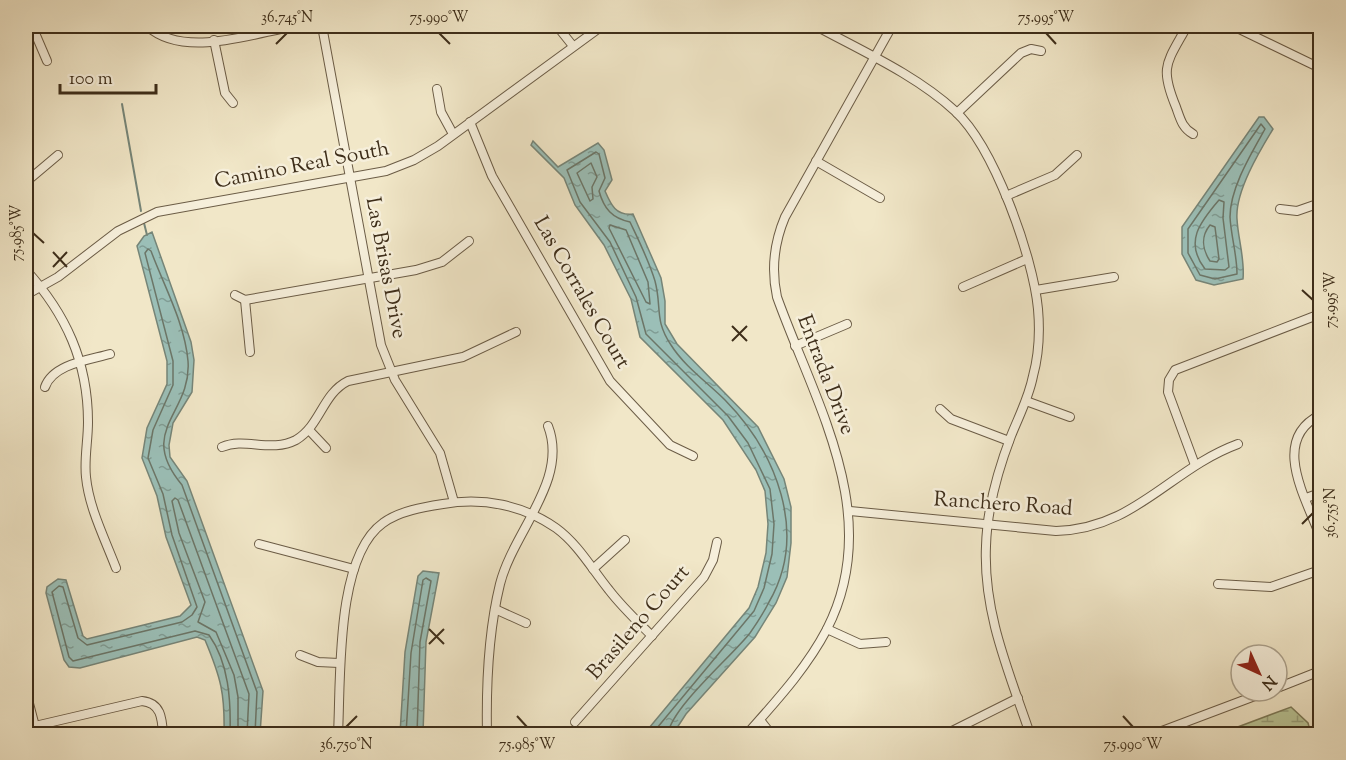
<svg xmlns="http://www.w3.org/2000/svg" width="1346" height="760" font-family="'Sorts Mill Goudy',serif">
<defs>
<pattern id="wetland-marsh" width="20" height="14" patternUnits="userSpaceOnUse" patternTransform="scale(1.5)"><rect width="20" height="14" fill="#b9c596"/><path d="M1 5h8M5 5V1M11 12h8M15 12V8" fill="none" stroke="#98a07a"/></pattern>
<pattern id="water-ripples" width="26" height="14" patternUnits="userSpaceOnUse" patternTransform="scale(1.5)"><rect width="26" height="14" fill="#9bbfb7"/><path d="M2 4q2-2 4 0t4 0M15 11q2-2 4 0t4 0" fill="none" stroke="#809c94"/></pattern>
</defs>
<rect width="100%" height="100%" fill="#f1e7c8"/>
<filter id="stains"><feTurbulence type="fractalNoise" baseFrequency=".00333" numOctaves="4"/><feColorMatrix values="0 0 0 0 .2 0 0 0 0 .09 0 0 0 0 .02 0 0 0 .5 -.17"/></filter>
<radialGradient id="worn" r=".72"><stop offset=".6" stop-color="#630" stop-opacity="0"/><stop offset="1" stop-color="#630" stop-opacity=".3"/></radialGradient>
<polygon fill="url(#wetland-marsh)" stroke="#7c7a58" stroke-width="1.5" points="1291,707 1308,723 1311,734 1219,734"/>
<g fill="url(#water-ripples)" stroke="#768578" stroke-width="1.5">
<path d="M1259,117H1264L1273,129C1259,152 1235,192 1237,219C1238,239 1245,259 1243,279L1214,285L1196,280L1182,254V227Z"/>
<path d="M533,141L558,167L598,143L604,150L612,180L605,191C611,205 616,216 633,214L661,278L665,301V324L677,344L758,427L784,479L791,507V543L787,577L776,603L755,637L686,714L673,734H644L749,608L758,587L766,553L768,524L765,491L756,470L723,420L640,337L631,299L604,245L575,205L564,178L531,145Z"/>
<path d="M152,232L191,342L194,360L192,392L173,423L169,445L170,457L187,481L263,691L260,734H224C225,694 221,678 205,640L197,637L80,668L69,667L64,660L46,593L47,587L58,579L66,580L83,636L87,639L180,616L191,605L166,537L157,496L142,458L147,428L167,384V361L137,246L144,236Z"/>
<polygon points="423,571 439,573 426,642 423,734 400,734 405,652 418,576"/>
</g>
<g fill="none" stroke-linecap="round" stroke-linejoin="round">
<g stroke="#6c7668" stroke-width="1.5">
<path d="M1261,124L1265,129C1251,154 1230,188 1230,217C1231,236 1237,255 1237,274L1215,279L1200,275L1188,253V229Z"/>
<polygon points="591,163 597,177 592,187 593,199 590,201 577,173"/>
<path d="M1219,200L1224,202L1223,218L1229,267L1225,270L1205,269C1184,242 1200,222 1219,200Z"/>
<polygon points="610,225 626,230 648,282 650,304 646,302 609,228"/>
<path d="M1210,225L1215,227L1219,259L1217,262L1210,261C1202,249 1201,236 1210,225Z"/>
<path d="M230,734C231,701 229,663 209,635L195,631L73,661L69,657L52,592L59,586L63,587L78,638L87,645L182,622L192,615L197,607L172,535L163,494L148,458L153,430L173,385V361L145,253L148,249L151,251C164,286 185,324 188,361C192,414 136,430 182,485L257,692L255,734"/>
<polyline points="238,734 238,697 234,675 216,632 198,622 205,602 179,533 172,501 175,498 178,500 249,694 247,734"/>
<polyline points="406,734 411,653 423,580 426,578 431,581 420,642 417,734"/>
<path d="M652,734L754,611L764,588L772,554L774,524L770,489L748,443L728,416L646,334L636,297L610,242L580,202L567,170L596,152L599,154L605,178L599,191C604,209 612,218 630,222C639,241 649,261 655,281C662,307 654,320 671,345C684,366 708,383 725,400C776,452 809,533 769,602C764,612 757,623 750,633C732,656 671,708 668,734"/>
</g>
<g stroke="#768578" stroke-width="2">
<polyline points="122,104 141,211"/>
<polyline points="144,223 147,235"/>
</g>
<defs>
<g id="minor">
<polyline points="32,26 47,61"/>
<path d="M147,26C184,59 250,34 295,26"/>
<polyline points="322,26 381,345 395,380 440,453 454,502"/>
<polyline points="557,26 573,46"/>
<path d="M816,26C862,51 916,75 955,111C994,147 1033,256 1038,309C1040,332 1039,354 1033,376C1029,397 1019,416 1011,436C998,470 987,509 986,546C983,613 1009,672 1030,734"/>
<path d="M1187,26C1167,63 1159,66 1176,107C1180,118 1182,128 1193,134"/>
<polyline points="1233,26 1320,68"/>
<polyline points="214,40 225,93 233,103"/>
<polyline points="437,89 441,112 453,134"/>
<polyline points="957,113 1021,53 1031,49 1041,51"/>
<polyline points="470,122 492,176 610,381 670,445 693,456"/>
<polyline points="816,161 880,198"/>
<polyline points="26,182 58,155"/>
<polyline points="1006,196 1055,175 1077,155"/>
<polyline points="1280,209 1297,211 1320,203"/>
<path d="M26,270C66,314 88,362 88,422C88,441 84,459 86,477C89,508 105,539 116,568"/>
<polyline points="963,287 1027,259"/>
<polyline points="1036,290 1114,277"/>
<polyline points="26,295 58,277 118,231 157,212 386,171 414,160 438,146 602,26"/>
<polyline points="235,295 245,300 416,270 442,262 469,241"/>
<polyline points="245,300 250,352"/>
<polyline points="795,346 847,324"/>
<path d="M45,387C53,364 89,360 110,354"/>
<polyline points="1026,401 1070,417"/>
<polyline points="940,409 951,419 1009,441"/>
<path d="M1320,415C1270,440 1306,498 1320,536"/>
<polyline points="309,430 326,448"/>
<path d="M222,447C245,437 271,453 296,440C321,425 322,394 348,381L463,357L516,332"/>
<polyline points="1195,465 1168,392 1169,380 1175,370 1320,314"/>
<polyline points="1306,498 1320,493"/>
<path d="M850,511L1056,531C1135,529 1170,469 1238,444"/>
<polyline points="259,544 354,569"/>
<polyline points="593,569 625,540"/>
<polyline points="1218,584 1271,587 1320,570"/>
<polyline points="495,609 526,623"/>
<polyline points="827,629 860,644 886,642"/>
<polyline points="300,655 318,662 339,663"/>
<polyline points="1277,688 1320,671"/>
<polyline points="26,692 37,734"/>
<polyline points="760,720 771,734"/>
<polyline points="575,722 704,577 713,560 717,542"/>
<path d="M35,726L142,701C161,703 162,718 163,734"/>
<path d="M338,734C341,680 335,557 383,523C399,511 424,507 443,504C483,497 523,505 556,528C578,544 592,569 609,590C622,607 637,621 652,636"/>
<path d="M487,734C486,684 488,633 500,584C513,532 569,480 548,426"/>
<path d="M747,734C776,701 806,669 827,629C885,516 815,403 777,297C771,269 774,243 785,217L892,26"/>
<polyline points="946,734 1018,698"/>
<polyline points="1154,734 1268,691"/>
</g>
</defs>
<use href="#minor" stroke="#6b5c46" stroke-width="10"/>
<use href="#minor" stroke="#f6efdb" stroke-width="8"/>
</g>
<path fill="none" stroke="#3e2e1a" stroke-width="2" d="M439,33L450,44M1046,33L1056,44M276,44L287,33M33,233L44,243M53,252L67,267M53,267L67,252M1302,290L1313,300M732,326L747,341M732,341L747,326M1302,524L1313,513M429,629L444,644M429,644L444,629M517,716L527,727M1123,716L1133,727M346,727L357,716"/>
<g text-anchor="middle" dominant-baseline="central" stroke-width="5" stroke-linejoin="round" paint-order="stroke">
<g font-size="21" fill="#3e2e1a" stroke="#f6efdb">
<text transform="translate(302 166) rotate(-11)">Camino Real South</text>
<text transform="translate(385 268) rotate(79)">Las Brisas Drive</text>
<text transform="translate(581 293) rotate(60)">Las Corrales Court</text>
<text transform="translate(825 375) rotate(69)">Entrada Drive</text>
<text transform="translate(1003 505) rotate(4)">Ranchero Road</text>
<text transform="translate(639 623) rotate(-49)">Brasileno Court</text>
</g>
</g>
<rect width="1346" height="760" fill="none" stroke="#f1e7c8" stroke-width="66"/>
<g transform="translate(1259 673) rotate(135)"><circle r="28" fill="#f6efdb" stroke="#aca28e" stroke-width="1.5"/>
<path d="M0-4.5L10 22L0 15L-10 22Z" fill="#8f2418"/>
<text y="-9" font-size="16" font-weight="bold" text-anchor="middle" fill="#3e2e1a">N</text>
</g>
<path d="M60 84v9h96v-9" fill="none" stroke="#3e2e1a" stroke-width="3"/>
<text x="69" y="84" font-size="18" fill="#3e2e1a" stroke="#f6efdb" stroke-width="4.5" paint-order="stroke">100 m</text>
<rect x="33" y="33" width="1280" height="694" fill="none" stroke="#3e2e1a" stroke-width="2"/>
<g font-size="15" text-anchor="middle" fill="#3e2e1a">
<text x="287" y="22">36.745°N</text>
<text x="439" y="22">75.990°W</text>
<text x="1046" y="22">75.995°W</text>
<text transform="translate(16 233) rotate(-90)" y="5">75.985°W</text>
<text transform="translate(1330 300) rotate(-90)" y="5">75.995°W</text>
<text transform="translate(1330 513) rotate(-90)" y="5">36.755°N</text>
<text x="346" y="749">36.750°N</text>
<text x="527" y="749">75.985°W</text>
<text x="1133" y="749">75.990°W</text>
</g>
<rect width="100%" height="100%" filter="url(#stains)"/>
<rect width="100%" height="100%" fill="url(#worn)"/>
</svg>
